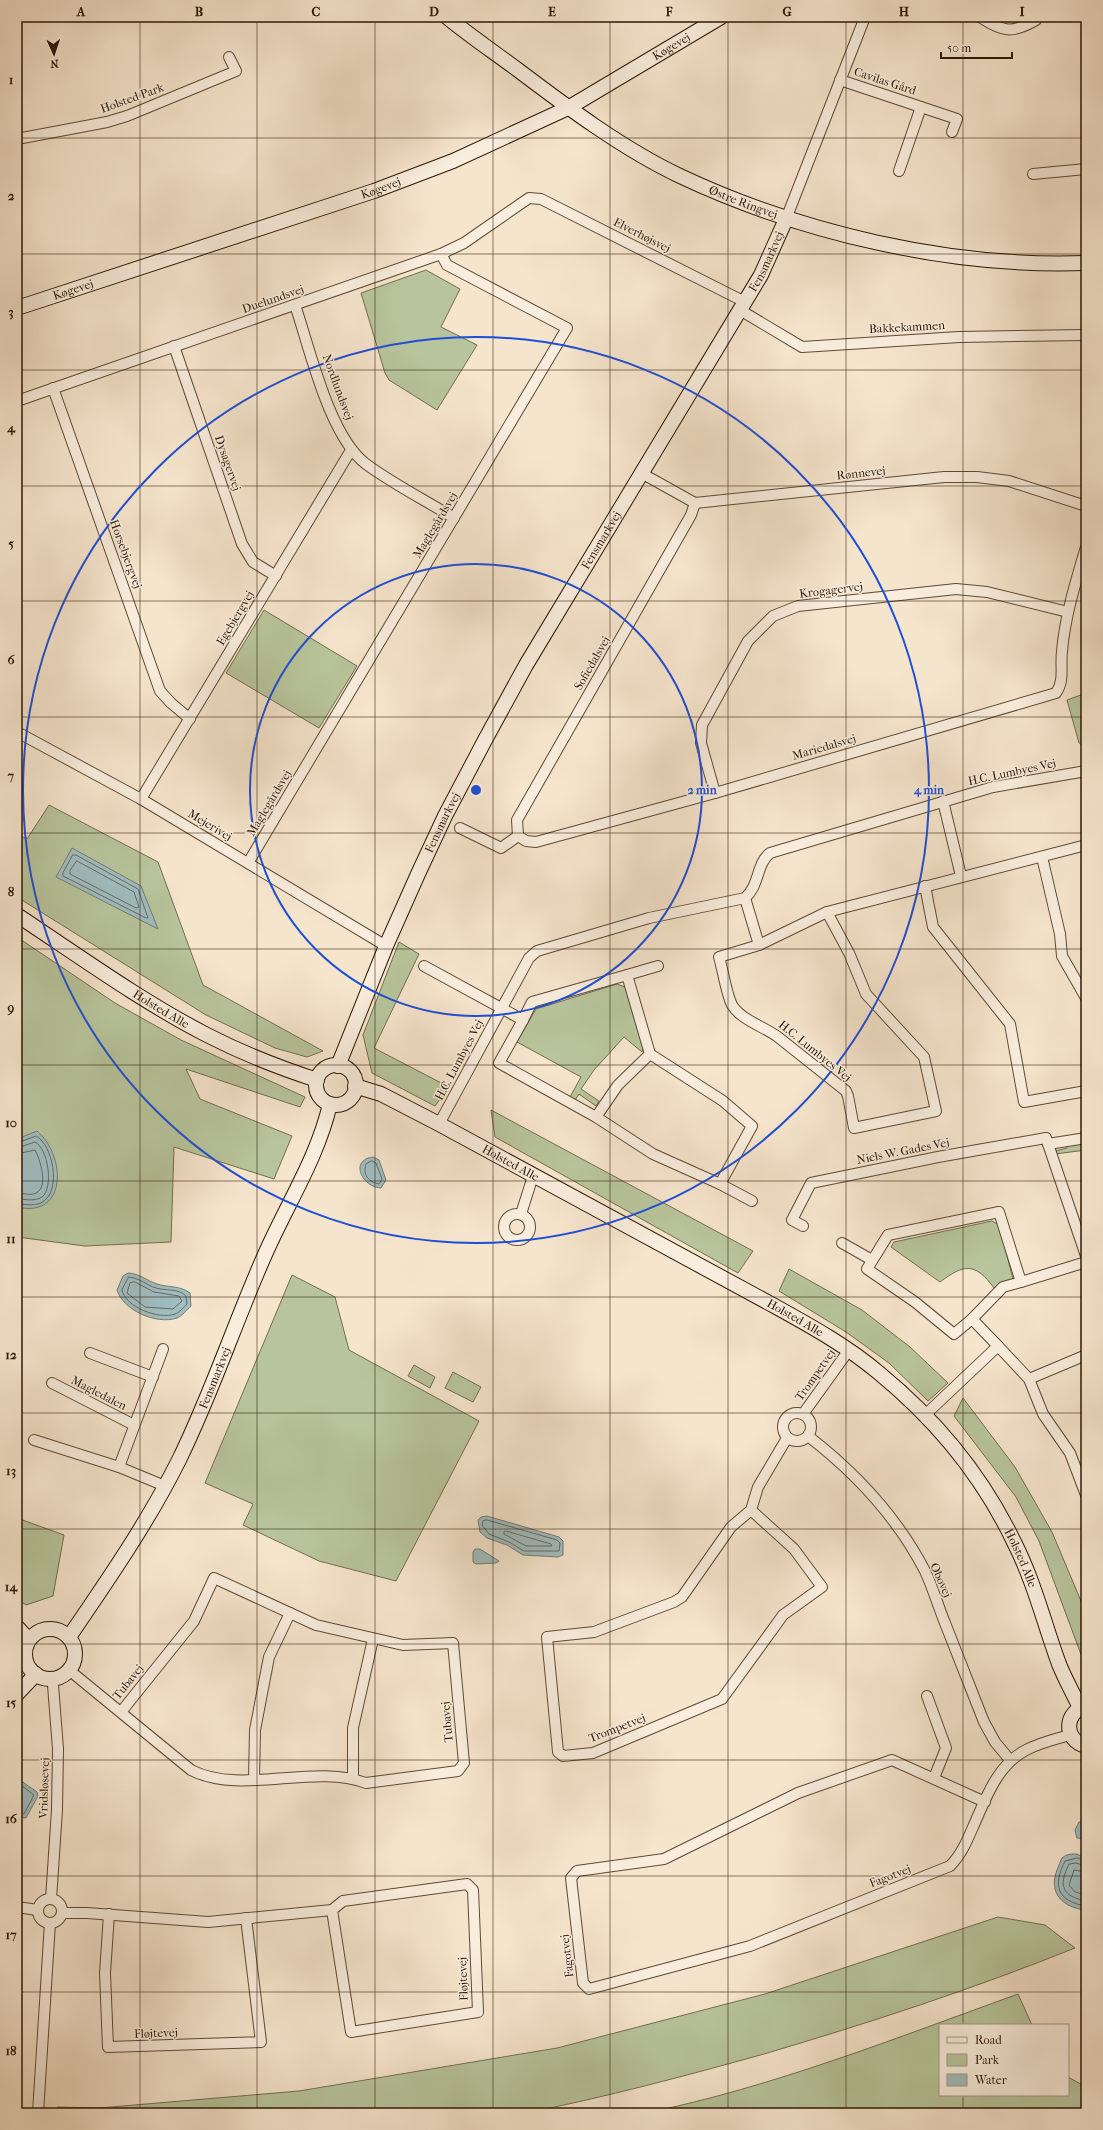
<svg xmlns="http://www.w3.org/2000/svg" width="1103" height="2130" font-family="'IM FELL French Canon',serif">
<rect width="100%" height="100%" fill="#f6e5cd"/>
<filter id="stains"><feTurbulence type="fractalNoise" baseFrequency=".005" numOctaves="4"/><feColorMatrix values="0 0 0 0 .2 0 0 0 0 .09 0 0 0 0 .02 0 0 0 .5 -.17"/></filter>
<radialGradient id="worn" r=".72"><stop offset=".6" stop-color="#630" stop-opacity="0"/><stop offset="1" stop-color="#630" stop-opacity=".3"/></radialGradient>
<g fill="#b8c59c" stroke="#726e50">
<polygon points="426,270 460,289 441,327 477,345 437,410 389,380 385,373 361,293"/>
<polygon points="264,610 357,666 319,728 226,673"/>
<polygon points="1086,693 1086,748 1079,743 1067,700"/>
<polygon points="49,805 158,862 203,985 323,1051 307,1057 275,1048 206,1015 17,897 17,834 27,839"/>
<polygon points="17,937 115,1003 181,1040 305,1097 300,1107 186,1069 200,1099 292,1136 274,1179 174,1147 171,1242 85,1246 17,1237"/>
<polygon points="399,942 419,954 374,1048 449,1087 435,1106 372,1073 363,1035"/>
<polygon points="617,984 625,987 643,1048 642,1052 624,1037 594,1070 581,1089 599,1101 596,1106 579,1094 575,1100 570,1097 581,1077 517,1042 536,1009"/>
<polygon points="491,1110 753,1251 738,1273 495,1137"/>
<polygon points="1086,1143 1086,1150 1055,1154 1055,1151 1067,1148 1067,1146"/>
<path d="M992,1221L999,1225L1013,1279L999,1284L994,1288C975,1262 964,1264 940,1282L891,1247L894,1242Z"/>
<polygon points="789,1269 862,1310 910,1347 948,1383 928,1401 889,1363 846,1332 779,1291"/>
<polygon points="292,1275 335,1297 349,1350 479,1421 396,1581 319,1561 243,1525 253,1504 205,1483"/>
<polygon points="414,1365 435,1377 430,1388 408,1376"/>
<polygon points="453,1372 481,1387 473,1402 445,1388"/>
<polygon points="963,1398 1015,1467 1052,1532 1086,1613 1086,1668 1039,1541 1016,1497 954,1416"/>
<polygon points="17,1518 64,1535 53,1596 26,1605 17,1599"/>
<path d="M998,1917L1045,1925L1075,1948C973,1989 869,2023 764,2054C685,2076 606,2097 526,2113H59L57,2107L99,2108L299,2091L557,2048L765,1994Z"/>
<path d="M1018,1994L1032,2025H940V2095H1068V2077L1086,2087V2113H646C773,2087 896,2038 1018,1994Z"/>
</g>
<g fill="#a0bdc0" stroke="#727b75">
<polygon points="72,848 141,886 158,929 56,877"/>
<path d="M37,1131C66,1155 68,1219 17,1207V1139Z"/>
<path d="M373,1157L379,1160L386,1180L381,1188C362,1187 349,1160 373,1157Z"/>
<path d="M128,1273C141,1274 145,1280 157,1284C169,1288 179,1285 190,1293L191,1306C187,1310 182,1316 177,1318C156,1325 123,1310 117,1290L123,1276Z"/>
<polygon points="487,1516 559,1537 563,1541 563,1555 558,1557 523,1555 507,1545 487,1538 480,1532 478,1520 481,1517"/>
<polygon points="475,1549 480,1549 499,1561 496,1563 476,1564 473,1562 473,1552"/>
<polygon points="17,1778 37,1792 38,1796 26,1818 17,1817"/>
<polygon points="1079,1822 1086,1822 1086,1839 1077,1838 1075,1830"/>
<path d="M1077,1854L1086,1859V1910C1063,1908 1048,1893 1057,1870C1059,1866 1060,1861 1062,1858C1066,1854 1072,1854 1077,1854Z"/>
</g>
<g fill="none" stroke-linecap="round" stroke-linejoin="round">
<g stroke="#666a62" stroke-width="1">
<polygon points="73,855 76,855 138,889 148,918 146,918 63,876 63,873"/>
<polygon points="77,861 134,892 139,907 136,908 70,874 70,871"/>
<path d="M17,1143L36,1136C53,1145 61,1189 44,1201C36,1207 27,1204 17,1204"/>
<path d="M17,1148L35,1142C48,1148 54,1188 42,1197C34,1202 26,1199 17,1199"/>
<path d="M17,1154L35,1150C40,1159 49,1187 36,1193C29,1196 24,1193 17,1193"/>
<path d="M372,1161L376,1163L382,1179L379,1184C369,1182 362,1175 366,1164Z"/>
<path d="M129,1277C140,1278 146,1285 156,1288C166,1291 178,1288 186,1296L187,1304C184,1307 179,1313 175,1314C159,1320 125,1307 122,1290Z"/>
<polygon points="135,1282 154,1292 179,1296 182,1301 173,1309 145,1307 127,1293 130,1283"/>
<polygon points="487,1520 557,1540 560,1543 559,1551 524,1551 509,1542 489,1534 482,1525 483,1521"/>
<polygon points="506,1531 551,1544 552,1546 526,1546 504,1534 504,1532"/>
<polyline points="17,1782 34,1795 24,1814 17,1813"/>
<path d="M1086,1861L1077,1858L1065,1861C1053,1885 1056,1901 1086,1906"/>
<path d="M1086,1866L1076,1863L1069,1864C1058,1886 1062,1896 1086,1901"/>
<polyline points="1086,1872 1074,1870 1069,1885 1075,1892 1086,1895"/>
</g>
<defs>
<g id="street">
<path d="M980,17C1003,32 1012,34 1036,20"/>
<polyline points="840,80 957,119 952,132"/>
<polyline points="17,139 107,122 127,116 236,71 229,57"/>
<polyline points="899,171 921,107"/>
<polyline points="1033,174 1086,169"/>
<polyline points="786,219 865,17"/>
<path d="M295,305C310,349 329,436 366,464C393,484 425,500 454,518"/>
<polyline points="740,310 802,347 959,337 1086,335"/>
<polyline points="174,346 242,544 253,562 276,576"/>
<polyline points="53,388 160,691 171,703 190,719"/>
<polyline points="17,401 441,254 464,243 529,198 541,199 745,302"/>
<polyline points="643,474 695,503 944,477 977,477 1009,481 1086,506"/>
<polyline points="17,732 141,799 386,946"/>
<polyline points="715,793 701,743 702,725 748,641 773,616 798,606 956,589 987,592 1068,612"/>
<polyline points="141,799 351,450"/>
<polyline points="943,801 961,876"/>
<path d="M460,828L501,848L518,836L526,841L536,842L715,793L1056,693C1065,680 1060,666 1062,651C1065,616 1076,581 1086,547"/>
<polyline points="518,836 517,820 691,515 695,503"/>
<polyline points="1042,857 1060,934 1062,956 1086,998"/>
<polyline points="248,863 567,328 447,265 441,254"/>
<polyline points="925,886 933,927 1010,1024 1024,1102 1086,1091"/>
<path d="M745,898L759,945L719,957C723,970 726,993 732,1005C741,1020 765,1027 778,1037L846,1091L848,1096L854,1128L936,1111L924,1057L866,994L849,953L827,912"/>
<polyline points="759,945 827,912 1086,845"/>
<polyline points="424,966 523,1020 499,1063 596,1117 618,1085 650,1054"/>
<polyline points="627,975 658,966"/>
<polyline points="523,1020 532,1002 627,975 650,1054 723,1101 752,1126 720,1184"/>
<polyline points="596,1117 653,1154 720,1184 752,1201"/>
<path d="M439,1124L529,958L537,951L649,918L745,898C760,885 756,864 770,853L993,787L1086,771"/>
<polyline points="1048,1144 1086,1138"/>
<polygon points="999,1212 1021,1282 1003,1287 972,1319 954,1334 915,1302 867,1269 888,1235"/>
<polyline points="521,1214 533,1176"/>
<circle cx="517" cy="1227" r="13"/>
<polyline points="803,1226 792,1220 811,1183 938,1157 1046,1138 1086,1256"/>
<polyline points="842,1243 872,1260"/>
<polyline points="1021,1282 1086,1262"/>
<polyline points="998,1346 1029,1379 1043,1414 1070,1453 1086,1495"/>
<polyline points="90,1353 153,1377"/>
<polyline points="1029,1379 1086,1355"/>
<polyline points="52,1383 134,1425"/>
<circle cx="797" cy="1427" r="14"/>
<polyline points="803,1414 849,1350"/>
<polyline points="925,1415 998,1346 972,1319"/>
<path d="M808,1436C856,1473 897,1517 925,1571C933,1588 938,1606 945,1623C958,1656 971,1689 984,1722L995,1742L1010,1760"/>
<polyline points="34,1440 119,1467 165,1486"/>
<polyline points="119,1467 163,1349"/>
<polyline points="751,1510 794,1549 822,1587 783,1615 722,1699 593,1753 563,1756 558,1752 547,1637 594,1632 674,1602 682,1597 731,1527 751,1510 758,1487 787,1438"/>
<path d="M69,1670L191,1770C242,1796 313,1763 366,1783L458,1771L464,1763L453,1643L403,1645L316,1625L214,1578L194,1621L121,1712"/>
<polyline points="50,1679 53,1685 58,1749 57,1810 51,1899"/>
<polyline points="927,1696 946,1748 934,1778"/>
<polyline points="353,1778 353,1728 373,1639"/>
<polyline points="254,1780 255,1730 269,1657 290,1613"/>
<path d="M985,1802L892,1760L798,1793L664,1859L577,1871L571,1878L583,1983L589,1989L750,1946L950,1866C961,1855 967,1841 973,1827C986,1798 997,1765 1026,1750C1039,1743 1056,1739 1070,1735"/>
<circle cx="50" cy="1911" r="12"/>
<polyline points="17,1907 38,1910"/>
<polyline points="62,1913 87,1913 208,1922 332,1910 351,2032 478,2012 473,1890 467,1884 343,1901 332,1910"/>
<polyline points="109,1914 105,1973 108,2047 261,2042 246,1918"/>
<polyline points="38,2113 50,1923"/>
</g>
<g id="secondary">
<path id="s1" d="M447,17C470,36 494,52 518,70C567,107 623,149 680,176C801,233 951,268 1086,263"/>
<path id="s2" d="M17,308L374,191L453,161L568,108L721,17"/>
<path id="s3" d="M17,915C79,956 141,1001 207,1035C242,1053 280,1068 317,1080"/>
<circle cx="336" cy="1085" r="20"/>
<path id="s4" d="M338,1066L386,946L418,874L445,816L485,740L526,665L761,275L786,219"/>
<path id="s5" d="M355,1086L381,1094L439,1124L769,1303C807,1324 846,1345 879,1373C935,1419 983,1477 1014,1542C1034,1581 1044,1623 1059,1664C1065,1679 1073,1693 1080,1708"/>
<polyline points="17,1627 29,1640"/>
<circle cx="50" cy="1654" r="25"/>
<path id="s6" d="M69,1637C108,1580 148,1522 179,1460C211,1395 234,1325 263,1259C285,1207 317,1160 330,1104"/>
<polyline points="17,1694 36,1674"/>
<path d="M1086,1706C1064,1712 1063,1740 1086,1746"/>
</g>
</defs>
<use href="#street" stroke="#5e4a36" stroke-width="12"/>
<use href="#secondary" stroke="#2c1704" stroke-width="16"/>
<use href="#street" stroke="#f9eede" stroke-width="10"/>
<use href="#secondary" stroke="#f9eede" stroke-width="14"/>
</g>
<path fill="none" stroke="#2c1704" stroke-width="1" stroke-opacity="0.55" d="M140,17V2113M257,17V2113M375,17V2113M493,17V2113M610,17V2113M728,17V2113M846,17V2113M963,17V2025M17,138H1086M17,254H1086M17,370H1086M17,486H1086M17,601H1086M17,717H1086M17,833H1086M17,949H1086M17,1065H1086M17,1181H1086M17,1297H1086M17,1413H1086M17,1529H1086M17,1644H1086M17,1760H1086M17,1876H1086M17,1992H1086M963,2095V2113"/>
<g fill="none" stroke="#1d4ed8" stroke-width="2">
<circle cx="476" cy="790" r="226"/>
<circle cx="476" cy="790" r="453"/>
</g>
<g text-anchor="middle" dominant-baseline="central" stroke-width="3" stroke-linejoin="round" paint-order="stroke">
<g font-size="12" fill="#2c1704" stroke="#f9eede">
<text stroke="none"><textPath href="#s2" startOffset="707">Køgevej</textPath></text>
<text transform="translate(885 81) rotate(18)">Cavilas Gård</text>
<text transform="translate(132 98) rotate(-20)">Holsted Park</text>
<text stroke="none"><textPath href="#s2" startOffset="383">Køgevej</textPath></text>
<text stroke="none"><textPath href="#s1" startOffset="351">Østre Ringvej</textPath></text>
<text transform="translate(642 235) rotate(27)">Elverhøjsvej</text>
<text stroke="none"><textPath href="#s4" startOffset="913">Fensmarkvej</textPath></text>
<text stroke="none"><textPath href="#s2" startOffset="59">Køgevej</textPath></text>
<text transform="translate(273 299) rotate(-19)">Duelundsvej</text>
<text transform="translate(907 327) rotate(-3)">Bakkekammen</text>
<text transform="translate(338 387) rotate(70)">Nordlundsvej</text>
<text transform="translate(228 463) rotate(71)">Dysagervej</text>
<text transform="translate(861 473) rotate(-6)">Rønnevej</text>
<text transform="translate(435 525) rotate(-59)">Maglegårdsvej</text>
<text stroke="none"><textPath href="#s4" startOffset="589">Fensmarkvej</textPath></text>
<text transform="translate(126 554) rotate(70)">Horsebjergvej</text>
<text transform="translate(831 590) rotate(-7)">Krogagervej</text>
<text transform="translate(235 618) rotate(-59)">Egebjergvej</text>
<text transform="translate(592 663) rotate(-60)">Sofiedalsvej</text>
<text transform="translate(824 747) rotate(-16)">Mariedalsvej</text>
<text transform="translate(1012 772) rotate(-12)">H.C. Lumbyes Vej</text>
<text transform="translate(269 803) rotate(-59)">Maglegårdsvej</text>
<text stroke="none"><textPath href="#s4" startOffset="265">Fensmarkvej</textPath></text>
<text transform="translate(210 825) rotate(31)">Mejerivej</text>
<text stroke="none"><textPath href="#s3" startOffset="172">Holsted Alle</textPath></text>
<text transform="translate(815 1051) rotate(39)">H.C. Lumbyes Vej</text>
<text transform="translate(459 1060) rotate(-62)">H.C. Lumbyes Vej</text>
<text transform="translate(903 1151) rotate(-11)">Niels W. Gades Vej</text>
<text stroke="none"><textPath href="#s5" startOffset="174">Holsted Alle</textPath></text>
<text stroke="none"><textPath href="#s5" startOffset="498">Holsted Alle</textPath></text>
<text transform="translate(815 1375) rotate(-55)">Trompetvej</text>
<text stroke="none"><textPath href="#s6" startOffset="298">Fensmarkvej</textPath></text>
<text transform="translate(99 1393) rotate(27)">Magledalen</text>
<text stroke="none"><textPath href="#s5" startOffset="834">Holsted Alle</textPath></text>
<text transform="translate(941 1580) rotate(66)">Obovej</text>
<text transform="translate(128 1682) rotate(-51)">Tubavej</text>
<text transform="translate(447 1722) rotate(-95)">Tubavej</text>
<text transform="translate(617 1728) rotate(-21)">Trompetvej</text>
<text transform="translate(44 1788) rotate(-88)">Vridsløsevej</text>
<text transform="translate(890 1876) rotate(-21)">Fagotvej</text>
<text transform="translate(567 1956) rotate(-97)">Fagotvej</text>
<text transform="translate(463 1979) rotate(-92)">Fløjtevej</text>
<text transform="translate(156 2033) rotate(-2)">Fløjtevej</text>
</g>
</g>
<circle cx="476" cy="790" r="6" fill="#1d4ed8" stroke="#f9eede" stroke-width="2"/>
<g font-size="12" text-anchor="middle" font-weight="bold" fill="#1d4ed8" stroke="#f9eede" stroke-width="3" stroke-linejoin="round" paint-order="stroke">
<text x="702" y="794">2 min</text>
<text x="929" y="794">4 min</text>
</g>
<rect width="1103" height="2130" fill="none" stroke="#f6e5cd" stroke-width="44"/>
<rect x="939" y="2024" width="130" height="72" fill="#f9eede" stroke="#a79887"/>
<rect x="947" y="2037" width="20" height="6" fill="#f9eede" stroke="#a79887"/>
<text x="975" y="2044" font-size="12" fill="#2c1704">Road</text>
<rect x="947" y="2054" width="20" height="12" fill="#b8c59c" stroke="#a79887"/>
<text x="975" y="2064" font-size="12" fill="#2c1704">Park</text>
<rect x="947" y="2074" width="20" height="12" fill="#a0bdc0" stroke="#a79887"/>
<text x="975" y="2084" font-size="12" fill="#2c1704">Water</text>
<g transform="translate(54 54) rotate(177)" stroke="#f9eede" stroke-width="3" paint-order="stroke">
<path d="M0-3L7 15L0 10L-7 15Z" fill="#2c1704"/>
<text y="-6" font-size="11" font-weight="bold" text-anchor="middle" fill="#2c1704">N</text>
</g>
<path d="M941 52v6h71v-6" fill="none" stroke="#2c1704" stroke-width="2"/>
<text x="947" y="52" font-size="12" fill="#2c1704" stroke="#f9eede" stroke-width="3" paint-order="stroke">50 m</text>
<rect x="22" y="22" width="1059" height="2086" fill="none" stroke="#2c1704" stroke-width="1.5"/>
<g font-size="13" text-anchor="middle" font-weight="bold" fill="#2c1704">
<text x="81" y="16">A</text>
<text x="199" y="16">B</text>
<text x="316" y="16">C</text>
<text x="434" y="16">D</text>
<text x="552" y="16">E</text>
<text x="669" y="16">F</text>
<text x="787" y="16">G</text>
<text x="904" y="16">H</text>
<text x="1022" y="16">I</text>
<text x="11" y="84">1</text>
<text x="11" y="200">2</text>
<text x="11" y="316">3</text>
<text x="11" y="432">4</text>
<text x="11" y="548">5</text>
<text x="11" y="664">6</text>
<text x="11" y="780">7</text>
<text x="11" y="896">8</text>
<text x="11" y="1012">9</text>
<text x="11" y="1127">10</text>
<text x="11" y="1243">11</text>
<text x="11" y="1359">12</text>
<text x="11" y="1475">13</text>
<text x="11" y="1591">14</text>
<text x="11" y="1707">15</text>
<text x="11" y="1823">16</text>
<text x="11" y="1939">17</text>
<text x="11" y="2055">18</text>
</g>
<rect width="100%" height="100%" filter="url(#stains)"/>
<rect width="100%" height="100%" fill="url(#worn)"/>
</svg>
